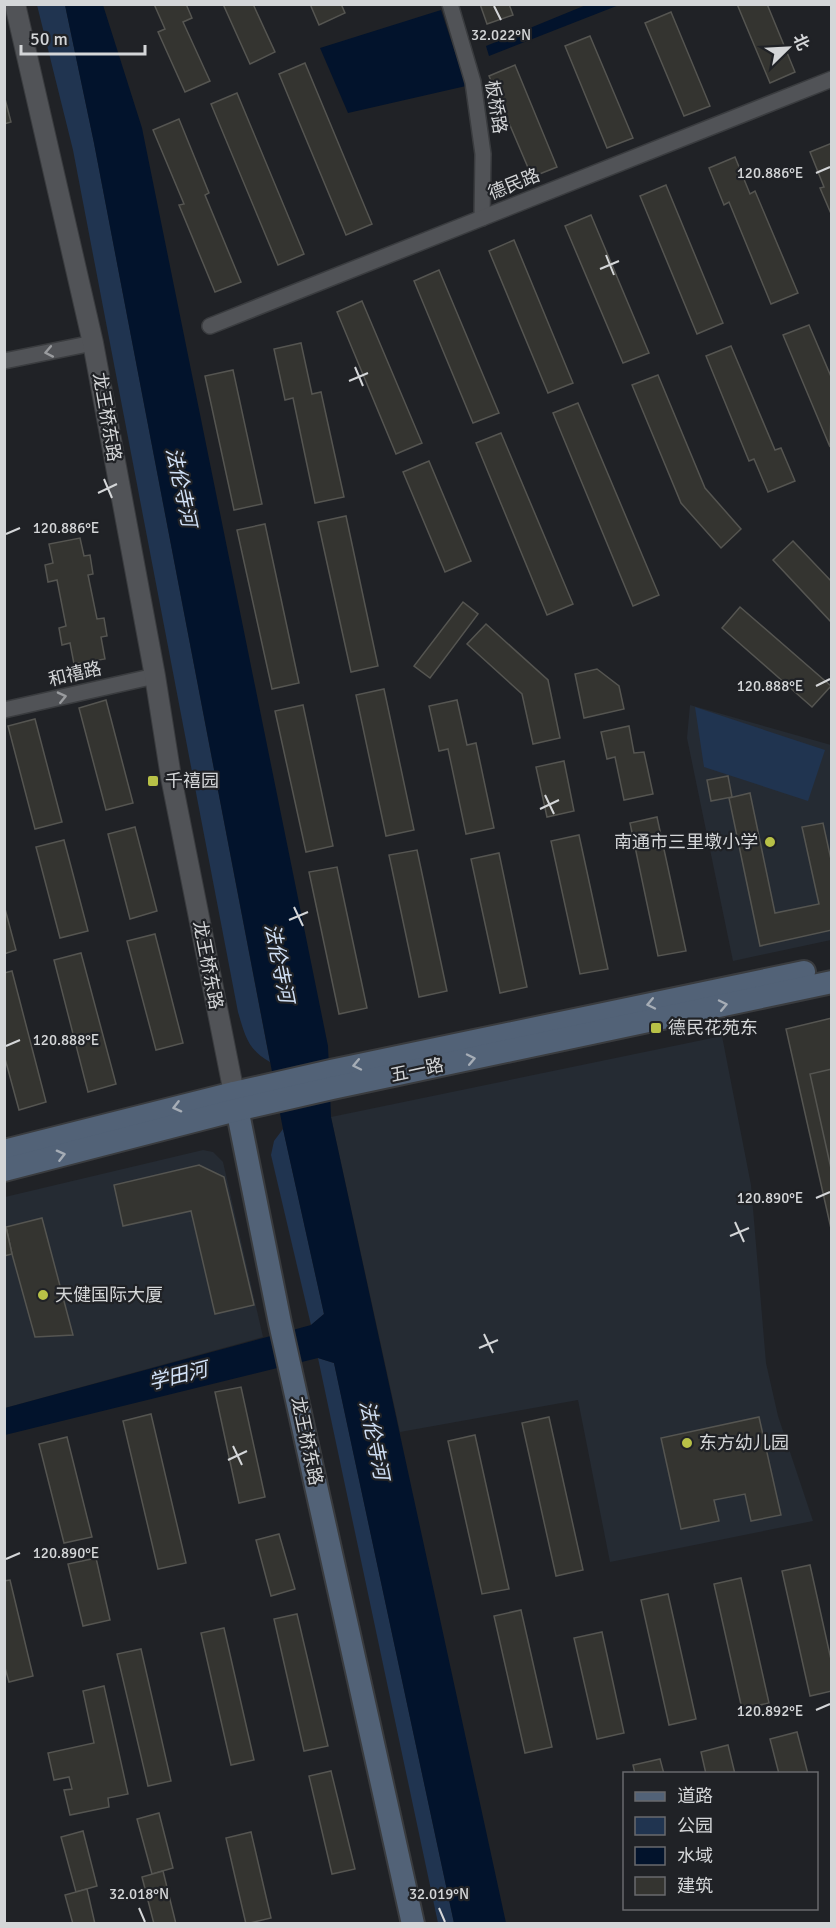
<svg xmlns="http://www.w3.org/2000/svg" width="836" height="1928" font-family="Signika,'Noto Sans SC',sans-serif">
<rect width="100%" height="100%" fill="#202226"/>
<g fill="#252b33">
<polygon points="690,705 831,745 831,940 733,961 687,738"/>
<polygon points="722,1036 751,1185 766,1363 778,1416 813,1521 610,1562 578,1400 400,1432 331,1117"/>
<polygon points="203,1150 213,1152 223,1162 263,1337 5,1408 5,1197"/>
</g>
<g fill="#203450">
<path d="M37,5H65L94,143L270,1062C247,1049 245,1035 238,1012L73,150Z"/>
<polygon points="695,707 825,750 808,801 704,767"/>
<polygon points="283,1129 324,1314 311,1325 271,1155 274,1141"/>
<polygon points="318,1358 334,1363 454,1923 438,1923"/>
</g>
<g fill="#02132c">
<polygon points="65,5 103,5 142,128 328,1046 331,1117 506,1923 454,1923 334,1363 318,1358 5,1435 5,1408 311,1325 324,1314 283,1129 94,143"/>
<polygon points="586,5 619,5 489,56 486,46"/>
<polygon points="441,10 466,86 348,113 320,48"/>
</g>
<g fill="#343430" stroke="#555551" stroke-width="1.5">
<polygon points="154,4 186,4 192,18 183,22 210,81 185,92 158,32 165,29"/>
<polygon points="223,4 253,4 275,52 250,64"/>
<polygon points="310,4 341,4 345,13 319,25"/>
<polygon points="480,4 509,4 513,15 487,24"/>
<polygon points="737,4 767,4 795,72 770,83"/>
<polygon points="671,12 710,106 684,116 645,23"/>
<polygon points="590,36 633,138 607,148 565,46"/>
<polygon points="305,63 372,224 346,235 279,74"/>
<polygon points="515,65 557,167 532,177 489,76"/>
<polygon points="237,93 304,254 278,265 211,104"/>
<polygon points="4,95 11,122 4,124"/>
<polygon points="179,119 209,193 205,195 241,282 215,292 179,205 184,204 153,130"/>
<polygon points="832,143 832,216 820,188 824,187 810,152"/>
<polygon points="735,157 750,194 755,191 798,293 771,304 729,202 724,205 709,168"/>
<polygon points="666,185 723,323 697,334 640,196"/>
<polygon points="591,215 649,353 623,363 565,226"/>
<polygon points="514,240 573,383 548,393 489,251"/>
<polygon points="439,270 499,413 473,423 414,281"/>
<polygon points="362,301 422,443 396,454 337,312"/>
<polygon points="809,325 832,379 830,447 783,335"/>
<polygon points="301,343 312,394 321,392 344,497 315,503 293,398 285,400 274,349"/>
<polygon points="731,346 775,450 781,448 795,481 768,492 754,459 749,461 706,356"/>
<polygon points="233,370 262,504 234,510 205,376"/>
<polygon points="658,375 705,488 741,529 721,548 681,503 632,385"/>
<polygon points="578,403 659,595 633,606 553,413"/>
<polygon points="501,433 573,604 547,615 476,443"/>
<polygon points="429,461 471,561 445,572 403,472"/>
<polygon points="346,516 378,666 351,672 318,522"/>
<polygon points="265,524 299,683 272,689 237,530"/>
<polygon points="80,538 84,556 90,555 93,574 88,575 97,619 104,618 107,636 101,637 105,659 74,664 70,643 62,645 59,628 66,626 57,580 48,582 45,565 53,563 49,544"/>
<polygon points="793,541 832,582 832,623 773,560"/>
<polygon points="463,602 478,614 430,678 414,666"/>
<polygon points="740,607 831,686 812,707 722,628"/>
<polygon points="486,624 548,680 560,738 533,744 522,694 467,644"/>
<polygon points="597,669 619,686 624,709 584,718 575,674"/>
<polygon points="384,689 414,830 386,836 356,695"/>
<polygon points="106,700 133,803 106,810 79,708"/>
<polygon points="457,700 467,745 476,743 494,828 466,834 448,749 439,751 429,706"/>
<polygon points="303,705 333,846 306,852 275,711"/>
<polygon points="35,719 62,822 35,829 8,726"/>
<polygon points="629,726 634,753 644,752 653,794 624,800 615,757 607,759 601,732"/>
<polygon points="564,761 574,811 547,817 536,767"/>
<polygon points="728,776 732,797 711,801 707,780"/>
<polygon points="750,793 775,913 819,904 802,827 823,823 832,864 832,930 760,946 729,798"/>
<polygon points="657,817 686,951 658,956 630,823"/>
<polygon points="135,827 157,911 130,919 108,834"/>
<polygon points="579,835 608,969 580,974 551,841"/>
<polygon points="64,840 88,931 60,938 36,847"/>
<polygon points="417,850 447,991 419,997 389,855"/>
<polygon points="499,853 527,987 500,993 471,859"/>
<polygon points="337,867 367,1008 339,1014 309,872"/>
<polygon points="4,905 16,950 4,954"/>
<polygon points="155,934 183,1043 156,1050 127,941"/>
<polygon points="81,953 116,1084 88,1092 54,960"/>
<polygon points="12,971 46,1102 19,1110 4,1055 4,973"/>
<polygon points="832,1018 832,1233 786,1029"/>
<polygon points="832,1069 832,1173 810,1074"/>
<polygon points="199,1165 224,1177 254,1305 215,1314 191,1211 123,1226 114,1185"/>
<polygon points="42,1218 73,1335 35,1337 12,1254 6,1227"/>
<polygon points="6,1227 12,1254 4,1256 4,1228"/>
<polygon points="241,1387 265,1497 239,1503 215,1392"/>
<polygon points="151,1414 186,1563 158,1569 123,1421"/>
<polygon points="549,1417 583,1570 556,1576 522,1423"/>
<polygon points="759,1417 781,1515 751,1521 745,1494 714,1500 719,1521 681,1529 661,1438"/>
<polygon points="475,1435 509,1589 482,1594 448,1441"/>
<polygon points="67,1437 92,1537 64,1543 39,1444"/>
<polygon points="279,1534 295,1589 271,1596 256,1540"/>
<polygon points="96,1558 110,1620 83,1626 68,1564"/>
<polygon points="810,1565 832,1664 832,1691 810,1696 782,1571"/>
<polygon points="741,1578 769,1703 742,1709 714,1584"/>
<polygon points="10,1580 33,1676 9,1682 4,1664 4,1581"/>
<polygon points="668,1594 696,1719 669,1725 641,1600"/>
<polygon points="521,1610 552,1747 525,1753 494,1616"/>
<polygon points="297,1614 328,1746 304,1751 274,1619"/>
<polygon points="224,1628 254,1760 231,1765 201,1633"/>
<polygon points="602,1632 624,1733 597,1739 574,1638"/>
<polygon points="141,1649 171,1781 148,1786 117,1654"/>
<polygon points="104,1686 128,1794 108,1798 109,1807 70,1815 64,1790 72,1789 69,1777 54,1780 48,1753 94,1743 83,1691"/>
<polygon points="797,1732 808,1774 779,1774 770,1739"/>
<polygon points="728,1745 735,1774 706,1774 701,1752"/>
<polygon points="660,1759 664,1774 635,1774 633,1765"/>
<polygon points="331,1771 355,1869 332,1874 309,1776"/>
<polygon points="159,1813 173,1868 152,1874 137,1819"/>
<polygon points="83,1831 97,1886 76,1892 61,1837"/>
<polygon points="251,1832 271,1918 246,1924 226,1838"/>
<polygon points="163,1871 176,1924 154,1924 142,1877"/>
<polygon points="87,1889 95,1924 73,1924 65,1895"/>
</g>
<g fill="none" stroke-linecap="round" stroke-linejoin="round">
<defs>
<g id="minor">
<polyline points="450,4 473,82 483,154 482,218"/>
<polyline points="210,326 832,79"/>
<polyline points="4,361 93,343"/>
<polyline points="4,710 155,676"/>
</g>
<polyline id="tertiary" points="15,4 93,343 155,676 171,777 234,1093"/>
<g id="secondary">
<polyline points="234,1093 280,1323 413,1924"/>
<polyline points="4,1151 234,1093 331,1071 804,972"/>
<polyline points="4,1170 236,1110 332,1088 832,982"/>
</g>
</defs>
<use href="#minor" stroke="#3a3c3f" stroke-width="18"/>
<use href="#tertiary" stroke="#3a3c3f" stroke-width="22"/>
<use href="#secondary" stroke="#3a3c3f" stroke-width="26"/>
<use href="#minor" stroke="#515357" stroke-width="15"/>
<use href="#tertiary" stroke="#515357" stroke-width="20"/>
<use href="#secondary" stroke="#526277" stroke-width="22"/>
</g>
<defs><path id="oneway-chevron" d="M-2-3.5L2.5 0L-2 3.5" fill="none" stroke-width="1.6" stroke-linecap="round" stroke-linejoin="round" transform="scale(1.5)"/></defs>
<g stroke="#999b9e">
<use href="#oneway-chevron" transform="translate(49 352) rotate(169)"/>
<use href="#oneway-chevron" transform="translate(62 697) rotate(-13)"/>
</g>
<g stroke="#a6adb6">
<use href="#oneway-chevron" transform="translate(651 1004) rotate(168)"/>
<use href="#oneway-chevron" transform="translate(723 1005) rotate(-12)"/>
<use href="#oneway-chevron" transform="translate(471 1059) rotate(-12)"/>
<use href="#oneway-chevron" transform="translate(357 1065) rotate(168)"/>
<use href="#oneway-chevron" transform="translate(177 1107) rotate(166)"/>
<use href="#oneway-chevron" transform="translate(61 1155) rotate(-14)"/>
</g>
<path fill="none" stroke="#d4d6d8" stroke-width="2" d="M494,6L501,20M816,173L830,167M606,255L614,275M600,269L619,261M355,367L363,386M349,381L368,373M104,479L112,498M98,493L117,484M6,534L20,528M816,686L830,679M545,795L554,814M540,809L559,800M294,907L303,926M289,920L308,912M6,1046L20,1040M816,1198L830,1192M735,1222L744,1242M730,1236L749,1228M484,1334L493,1353M479,1348L498,1340M233,1446L242,1465M228,1460L247,1451M6,1559L20,1553M816,1710L830,1704M139,1908L145,1922M439,1908L445,1922"/>
<g fill="#b8c147" stroke="#202226" stroke-width="2">
<rect x="147" y="775" width="12" height="12" rx="3"/>
<circle cx="770" cy="842" r="6"/>
<rect x="650" y="1022" width="12" height="12" rx="3"/>
<circle cx="43" cy="1295" r="6"/>
<circle cx="687" cy="1443" r="6"/>
</g>
<g text-anchor="middle" dominant-baseline="central" stroke-width="4.5" stroke-linejoin="round" paint-order="stroke">
<g font-size="18" fill="#d4d6d8" stroke="#202226">
<text transform="translate(496 107) rotate(81)">板桥路</text>
<text transform="translate(514 184) rotate(-22)">德民路</text>
<text transform="translate(107 417) rotate(80)">龙王桥东路</text>
<text transform="translate(75 674) rotate(-13)">和禧路</text>
<text transform="translate(208 965) rotate(79)">龙王桥东路</text>
<text transform="translate(417 1070) rotate(-12)">五一路</text>
<text transform="translate(307 1441) rotate(78)">龙王桥东路</text>
</g>
<g font-size="18" fill="#d4d6d8" stroke="#202226" text-anchor="start">
<text x="165" y="781">千禧园</text>
<text x="758" y="842" text-anchor="end">南通市三里墩小学</text>
<text x="668" y="1028">德民花苑东</text>
<text x="55" y="1295">天健国际大厦</text>
<text x="699" y="1443">东方幼儿园</text>
</g>
<g font-size="20" font-style="italic" fill="#d1e1f7" stroke="#202226">
<text transform="translate(181 487) rotate(78)">法伦寺河</text>
<text transform="translate(279 963) rotate(79)">法伦寺河</text>
<text transform="translate(178 1376) rotate(-14)">学田河</text>
<text transform="translate(374 1440) rotate(79)">法伦寺河</text>
</g>
</g>
<g font-size="15" text-anchor="middle" fill="#d4d6d8" stroke="#202226" stroke-width="4.5" stroke-linejoin="round" paint-order="stroke">
<text x="501" y="40">32.022°N</text>
<text x="770" y="178">120.886°E</text>
<text x="66" y="533">120.886°E</text>
<text x="770" y="691">120.888°E</text>
<text x="66" y="1045">120.888°E</text>
<text x="770" y="1203">120.890°E</text>
<text x="66" y="1558">120.890°E</text>
<text x="770" y="1716">120.892°E</text>
<text x="139" y="1899">32.018°N</text>
<text x="439" y="1899">32.019°N</text>
</g>
<rect width="836" height="1928" fill="none" stroke="#d4d6d8" stroke-width="12"/>
<rect x="623" y="1772" width="195" height="138" fill="#202226" stroke="#686a6d" stroke-width="1.5"/>
<rect x="635" y="1792" width="30" height="9" fill="#526277" stroke="#686a6d" stroke-width="1.5"/>
<text x="677" y="1802" font-size="18" fill="#d4d6d8">道路</text>
<rect x="635" y="1817" width="30" height="18" fill="#203450" stroke="#686a6d" stroke-width="1.5"/>
<text x="677" y="1832" font-size="18" fill="#d4d6d8">公园</text>
<rect x="635" y="1847" width="30" height="18" fill="#02132c" stroke="#686a6d" stroke-width="1.5"/>
<text x="677" y="1862" font-size="18" fill="#d4d6d8">水域</text>
<rect x="635" y="1877" width="30" height="18" fill="#343430" stroke="#686a6d" stroke-width="1.5"/>
<text x="677" y="1892" font-size="18" fill="#d4d6d8">建筑</text>
<g transform="translate(788 48) rotate(66)" stroke="#202226" stroke-width="4.5" paint-order="stroke">
<path d="M0-4.5L10 22L0 15L-10 22Z" fill="#d4d6d8"/>
<text y="-9" font-size="16" font-weight="bold" text-anchor="middle" fill="#d4d6d8">北</text>
</g>
<path d="M21 45v9h124v-9" fill="none" stroke="#d4d6d8" stroke-width="3"/>
<text x="30" y="45" font-size="18" fill="#d4d6d8" stroke="#202226" stroke-width="4.5" paint-order="stroke">50 m</text>
</svg>
